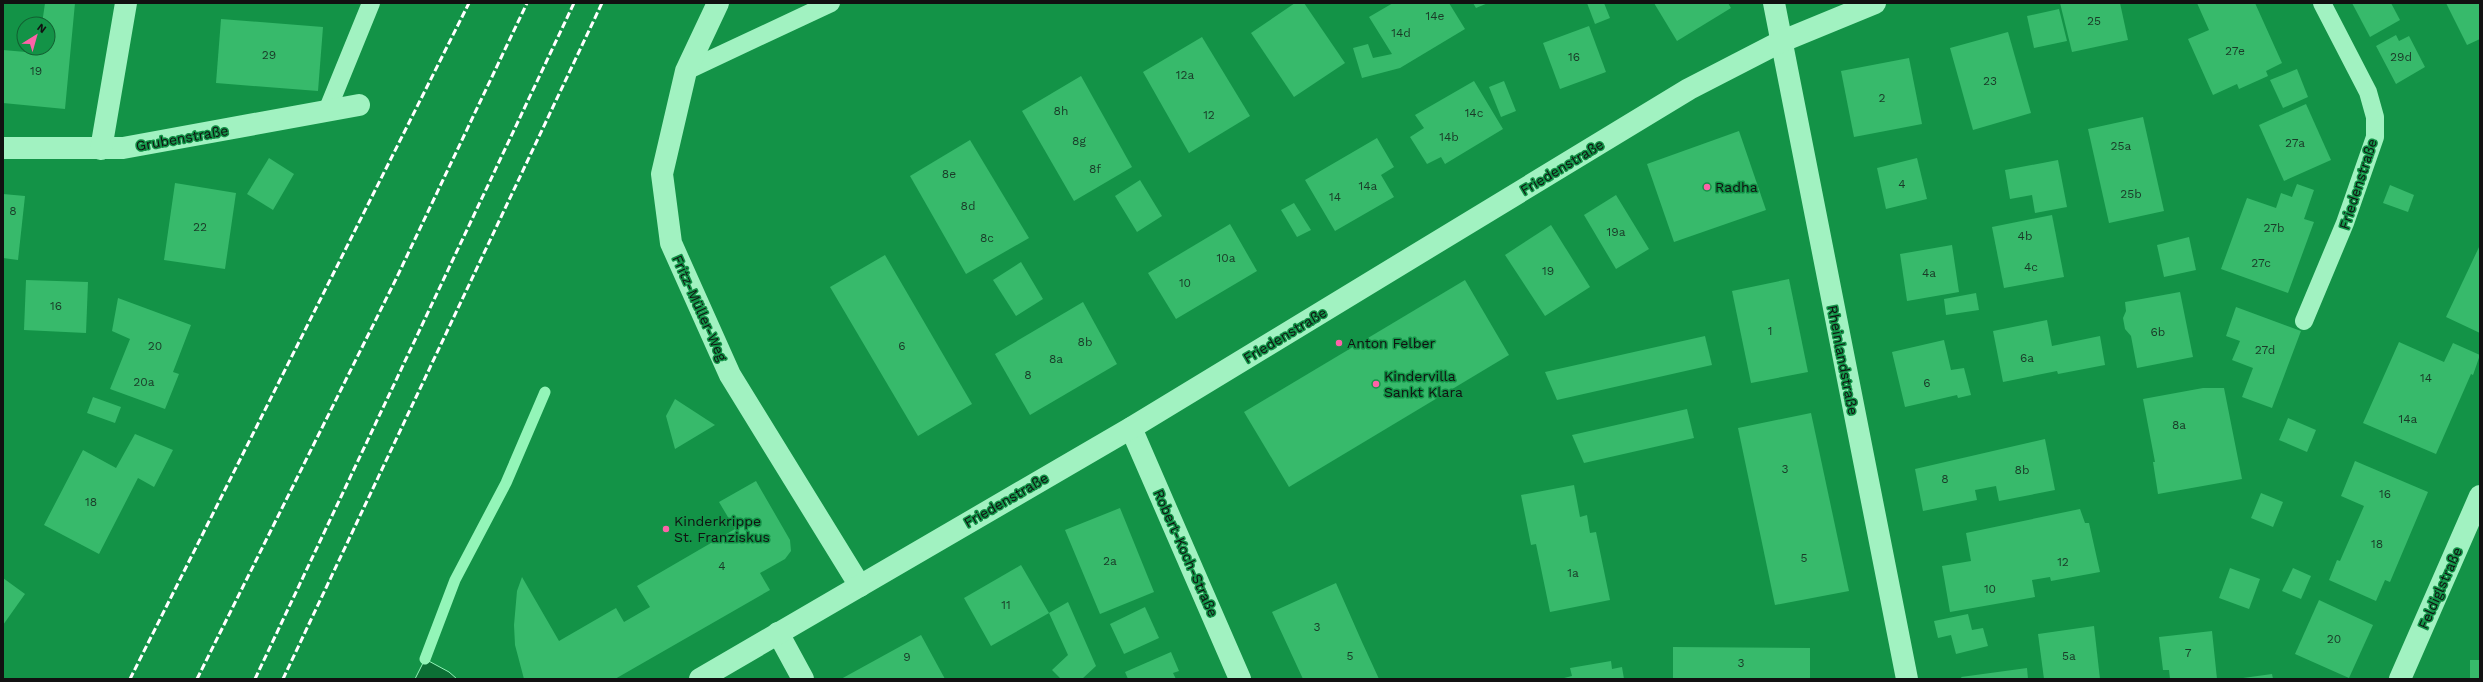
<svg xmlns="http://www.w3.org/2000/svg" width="2483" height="682" font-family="'Work Sans',sans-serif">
<rect width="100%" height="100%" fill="#139347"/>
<polygon fill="#0c6f35" stroke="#93f5b8" points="425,659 449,672 457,679 415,679"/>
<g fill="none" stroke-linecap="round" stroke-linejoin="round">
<polyline stroke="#93f5b8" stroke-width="11" points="425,659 455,580 506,483 545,392"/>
</g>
<g fill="#37ba6b">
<polygon points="45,3 75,3 65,109 3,103 3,50 37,53 37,48 48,48 48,24 42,24"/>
<polygon points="1295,3 1304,3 1345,63 1294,97 1251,33"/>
<polygon points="1393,3 1449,3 1465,29 1400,68 1362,78 1353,48 1368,44 1373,58 1392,54 1369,17"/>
<polygon points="1473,3 1488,3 1476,8"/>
<polygon points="1587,3 1604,3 1610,18 1595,24"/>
<polygon points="1654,3 1728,3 1731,8 1677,41"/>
<polygon points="2060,3 2120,3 2128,40 2072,52"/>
<polygon points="2197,3 2255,3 2282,63 2266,71 2268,76 2239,89 2237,84 2213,95 2188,39 2209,30"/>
<polygon points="2352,3 2391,3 2400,20 2370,37"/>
<polygon points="2446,3 2480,3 2480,39 2467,45"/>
<polygon points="2059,9 2067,41 2034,48 2027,16"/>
<polygon points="221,19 323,27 318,91 216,83"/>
<polygon points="1589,26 1606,72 1560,89 1543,43"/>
<polygon points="2008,32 2031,113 1973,130 1950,48"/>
<polygon points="2396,35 2399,41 2409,36 2425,67 2396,84 2376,46"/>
<polygon points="1202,37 1250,116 1189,153 1143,72"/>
<polygon points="1909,58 1922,124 1854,137 1841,71"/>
<polygon points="2297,69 2308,97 2283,108 2270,80"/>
<polygon points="1081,76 1132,167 1074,201 1022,111"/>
<polygon points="1474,81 1503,129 1445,164 1441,157 1427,164 1410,137 1424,128 1415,115"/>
<polygon points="1504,81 1516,111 1501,117 1489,87"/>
<polygon points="2306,104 2331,160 2284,181 2259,125"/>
<polygon points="2143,117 2164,211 2109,223 2088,129"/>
<polygon points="1739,131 1766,210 1674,242 1647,164"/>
<polygon points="1377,138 1394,167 1381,175 1394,197 1335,231 1305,180"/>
<polygon points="970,140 1029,238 966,274 910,176"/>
<polygon points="269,158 294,174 273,210 247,194"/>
<polygon points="1917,158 1927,199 1886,209 1877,168"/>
<polygon points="2058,160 2067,207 2035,213 2032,195 2010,199 2005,170"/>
<polygon points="1140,180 1162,216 1137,232 1115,196"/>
<polygon points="175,183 236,193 225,269 164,260"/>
<polygon points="2297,184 2314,190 2304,219 2314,222 2288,293 2221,269 2247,198 2276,208 2281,193 2292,197"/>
<polygon points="2390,185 2414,195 2408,212 2383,203"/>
<polygon points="3,194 25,196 18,260 3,258"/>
<polygon points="1616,195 1649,249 1616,269 1584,215"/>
<polygon points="1294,203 1311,230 1297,237 1281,210"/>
<polygon points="2052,215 2064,277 2004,288 1992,227"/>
<polygon points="1230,224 1257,271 1176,319 1148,273"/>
<polygon points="1551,225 1590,287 1545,316 1505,255"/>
<polygon points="2189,237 2196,270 2164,277 2157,245"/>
<polygon points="1952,245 1959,292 1907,301 1900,254"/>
<polygon points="2480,245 2480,333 2446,317"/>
<polygon points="885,255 972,404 918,436 830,287"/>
<polygon points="1021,262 1043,299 1016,316 993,280"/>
<polygon points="1789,279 1808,372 1751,383 1732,291"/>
<polygon points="26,280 88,282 86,333 24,330"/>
<polygon points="1465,280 1509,355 1289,487 1244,412"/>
<polygon points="2180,292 2193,357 2137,368 2131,336 2125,329 2123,318 2126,311 2125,302"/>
<polygon points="1976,293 1979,310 1946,315 1944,299"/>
<polygon points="118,298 191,325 173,372 179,374 165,409 110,389 130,339 112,331"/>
<polygon points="1083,302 1117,364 1030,415 995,354"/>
<polygon points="2236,307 2301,331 2272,408 2242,397 2253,368 2232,360 2240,341 2226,336"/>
<polygon points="2047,320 2052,346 2100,336 2105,365 2058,374 2057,371 2003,382 1993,331"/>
<polygon points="1705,336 1712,365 1557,400 1545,372"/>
<polygon points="1944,340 1951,370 1964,368 1971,395 1958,398 1957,395 1905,407 1892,352"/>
<polygon points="2399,342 2444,362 2453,343 2480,355 2473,375 2471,374 2436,454 2363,423"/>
<polygon points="2203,388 2224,388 2242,479 2158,494 2153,462 2155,462 2143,399"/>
<polygon points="93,397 121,407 115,423 87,413"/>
<polygon points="675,399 715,425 675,449 666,416"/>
<polygon points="1687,409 1694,438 1584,463 1572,435"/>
<polygon points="1811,413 1849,591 1775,605 1738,428"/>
<polygon points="2288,418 2316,430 2307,452 2279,440"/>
<polygon points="135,434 173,450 154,487 138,478 99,554 44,525 83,450 116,468"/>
<polygon points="2045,439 2055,490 1999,501 1996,486 1975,490 1977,500 1923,511 1915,469"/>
<polygon points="2355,461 2428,492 2390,582 2385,580 2376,601 2329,580 2337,560 2340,561 2364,506 2341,496"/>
<polygon points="756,481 790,540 791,551 785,559 760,573 770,590 615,679 524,679 515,645 514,625 517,591 522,577 559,641 616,608 624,622 650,607 637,586 735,529 719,502"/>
<polygon points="1574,485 1580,517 1587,515 1590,533 1596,532 1610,600 1550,612 1536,544 1531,545 1521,495"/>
<polygon points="2261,493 2283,502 2273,527 2251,518"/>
<polygon points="1120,508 1154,592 1100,614 1065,530"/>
<polygon points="2080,509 2085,523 2089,523 2100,572 2051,581 2050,577 2032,580 2035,597 1950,612 1942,566 1971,561 1966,533"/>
<polygon points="1021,565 1049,613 991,646 964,598"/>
<polygon points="2230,568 2260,579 2249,609 2219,598"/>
<polygon points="2293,568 2311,576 2301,599 2282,591"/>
<polygon points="3,578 25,594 3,625"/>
<polygon points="1336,583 1362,642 1379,679 1303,679 1272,612"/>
<polygon points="2319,600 2373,625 2349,678 2295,654"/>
<polygon points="1068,602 1096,666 1082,679 1061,679 1052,670 1068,655 1049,613"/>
<polygon points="1145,607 1159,638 1124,654 1110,624"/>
<polygon points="1968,614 1972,630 1983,628 1988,646 1956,654 1951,635 1938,638 1934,621"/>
<polygon points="2094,626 2100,679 2044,679 2038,634"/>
<polygon points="2212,631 2217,679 2170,679 2169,670 2163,670 2159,637"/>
<polygon points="921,635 945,679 841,679"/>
<polygon points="1673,647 1810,648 1810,679 1673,679"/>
<polygon points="1171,652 1179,671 1173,673 1176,679 1128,679 1125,672"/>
<rect x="2470" y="660" width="10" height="19"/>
<polygon points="1611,661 1612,669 1622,667 1624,679 1560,679 1572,676 1570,668"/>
<polygon points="2027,668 2028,679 1962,679 1961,677"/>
<polygon points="2272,674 2273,679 2244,679 2243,678"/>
</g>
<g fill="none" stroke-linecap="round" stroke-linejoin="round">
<g stroke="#a1f2c1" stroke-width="18">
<polyline points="686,71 831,3"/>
<polyline points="327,111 371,3"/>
<polyline points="2304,321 2345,223 2375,137 2375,117 2368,92 2322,3"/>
</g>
<g stroke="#a1f2c1" stroke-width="22">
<polyline points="718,3 686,71 662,174 671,243 730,375 860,586"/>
<polyline points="1774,3 1907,679"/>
<polyline points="3,148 123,148 359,105"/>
<polyline points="101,149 126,3"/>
<polyline points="1131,428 1240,679"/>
<polyline points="778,633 803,679"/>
<polyline points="700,679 1131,428 1689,89 1780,42 1875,3"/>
<polyline points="2400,679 2480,496"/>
</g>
<g stroke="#fff" stroke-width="3" stroke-dasharray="7 3" stroke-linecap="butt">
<polyline points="130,679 469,3"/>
<polyline points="197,679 396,279 527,3"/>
<polyline points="255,679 574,3"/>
<polyline points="283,679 602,3"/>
</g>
</g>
<g fill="#ff62a8" stroke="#139347" stroke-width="1.5">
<circle cx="1707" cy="187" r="4"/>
<circle cx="1339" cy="343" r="4"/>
<circle cx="1376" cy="384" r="4"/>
<circle cx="666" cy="529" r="4"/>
</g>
<g text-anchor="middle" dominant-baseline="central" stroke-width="3" stroke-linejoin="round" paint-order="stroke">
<g font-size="12" fill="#1a3b28">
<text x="1435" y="16">14e</text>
<text x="2094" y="21">25</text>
<text x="1401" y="33">14d</text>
<text x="2235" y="51">27e</text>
<text x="269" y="55">29</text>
<text x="1574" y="57">16</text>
<text x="2401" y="57">29d</text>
<text x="36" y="71">19</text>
<text x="1185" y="75">12a</text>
<text x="1990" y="81">23</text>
<text x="1882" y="98">2</text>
<text x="1061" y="111">8h</text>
<text x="1474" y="113">14c</text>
<text x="1209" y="115">12</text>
<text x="1449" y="137">14b</text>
<text x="1079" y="141">8g</text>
<text x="2295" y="143">27a</text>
<text x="2121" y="146">25a</text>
<text x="1095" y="169">8f</text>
<text x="949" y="174">8e</text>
<text x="1902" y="184">4</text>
<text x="1368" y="186">14a</text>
<text x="2131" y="194">25b</text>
<text x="1335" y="197">14</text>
<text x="968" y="206">8d</text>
<text x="13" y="211">8</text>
<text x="200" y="227">22</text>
<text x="2274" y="228">27b</text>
<text x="1616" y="232">19a</text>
<text x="2025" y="236">4b</text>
<text x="987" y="238">8c</text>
<text x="1226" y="258">10a</text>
<text x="2261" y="263">27c</text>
<text x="2031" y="267">4c</text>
<text x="1548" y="271">19</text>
<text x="1929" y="273">4a</text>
<text x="1185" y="283">10</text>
<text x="56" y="306">16</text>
<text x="1770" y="331">1</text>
<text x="2158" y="332">6b</text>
<text x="1085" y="342">8b</text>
<text x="155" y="346">20</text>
<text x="902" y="346">6</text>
<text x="2265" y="350">27d</text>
<text x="2027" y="358">6a</text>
<text x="1056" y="359">8a</text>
<text x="1028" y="375">8</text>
<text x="2426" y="378">14</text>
<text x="144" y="382">20a</text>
<text x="1927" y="383">6</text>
<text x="2408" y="419">14a</text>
<text x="2179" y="425">8a</text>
<text x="1785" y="469">3</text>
<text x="2022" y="470">8b</text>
<text x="1945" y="479">8</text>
<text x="2385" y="494">16</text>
<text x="91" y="502">18</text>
<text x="2377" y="544">18</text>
<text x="1804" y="558">5</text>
<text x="1110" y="561">2a</text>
<text x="2063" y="562">12</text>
<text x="722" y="566">4</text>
<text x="1573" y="573">1a</text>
<text x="1990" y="589">10</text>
<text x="1006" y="605">11</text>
<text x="1317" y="627">3</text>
<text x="2334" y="639">20</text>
<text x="2188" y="653">7</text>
<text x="1350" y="656">5</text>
<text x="2069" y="656">5a</text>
<text x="907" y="657">9</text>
<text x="1741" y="663">3</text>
</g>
<g font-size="14" fill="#111" stroke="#139347">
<text transform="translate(182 138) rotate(-10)">Grubenstraße</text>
<text transform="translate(1562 167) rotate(-31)">Friedenstraße</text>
<text transform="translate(2358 184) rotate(-72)">Friedenstraße</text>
<text transform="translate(700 308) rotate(66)">Fritz-Müller-Weg</text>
<text transform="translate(1285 335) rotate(-31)">Friedenstraße</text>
<text transform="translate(1843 360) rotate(79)">Rheinlandstraße</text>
<text transform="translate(1006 500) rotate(-30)">Friedenstraße</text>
<text transform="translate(1186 553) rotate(66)">Robert-Koch-Straße</text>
<text transform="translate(2440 588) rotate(-66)">Feldiglstraße</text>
</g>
<g font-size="14" fill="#111" stroke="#139347" text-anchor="start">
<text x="1715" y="187">Radha</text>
<text x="1347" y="343">Anton Felber</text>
<text x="1384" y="376">Kindervilla<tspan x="1384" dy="16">Sankt Klara</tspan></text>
<text x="674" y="521">Kinderkrippe<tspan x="674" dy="16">St. Franziskus</tspan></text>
</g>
</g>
<rect width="2483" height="682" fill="none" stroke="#111111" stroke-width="8"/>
<g transform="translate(36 36) rotate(37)"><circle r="19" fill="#139347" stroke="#125f31"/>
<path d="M0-3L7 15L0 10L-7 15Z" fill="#ff62a8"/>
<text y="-6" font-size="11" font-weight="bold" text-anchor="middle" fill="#111111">N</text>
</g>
</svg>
